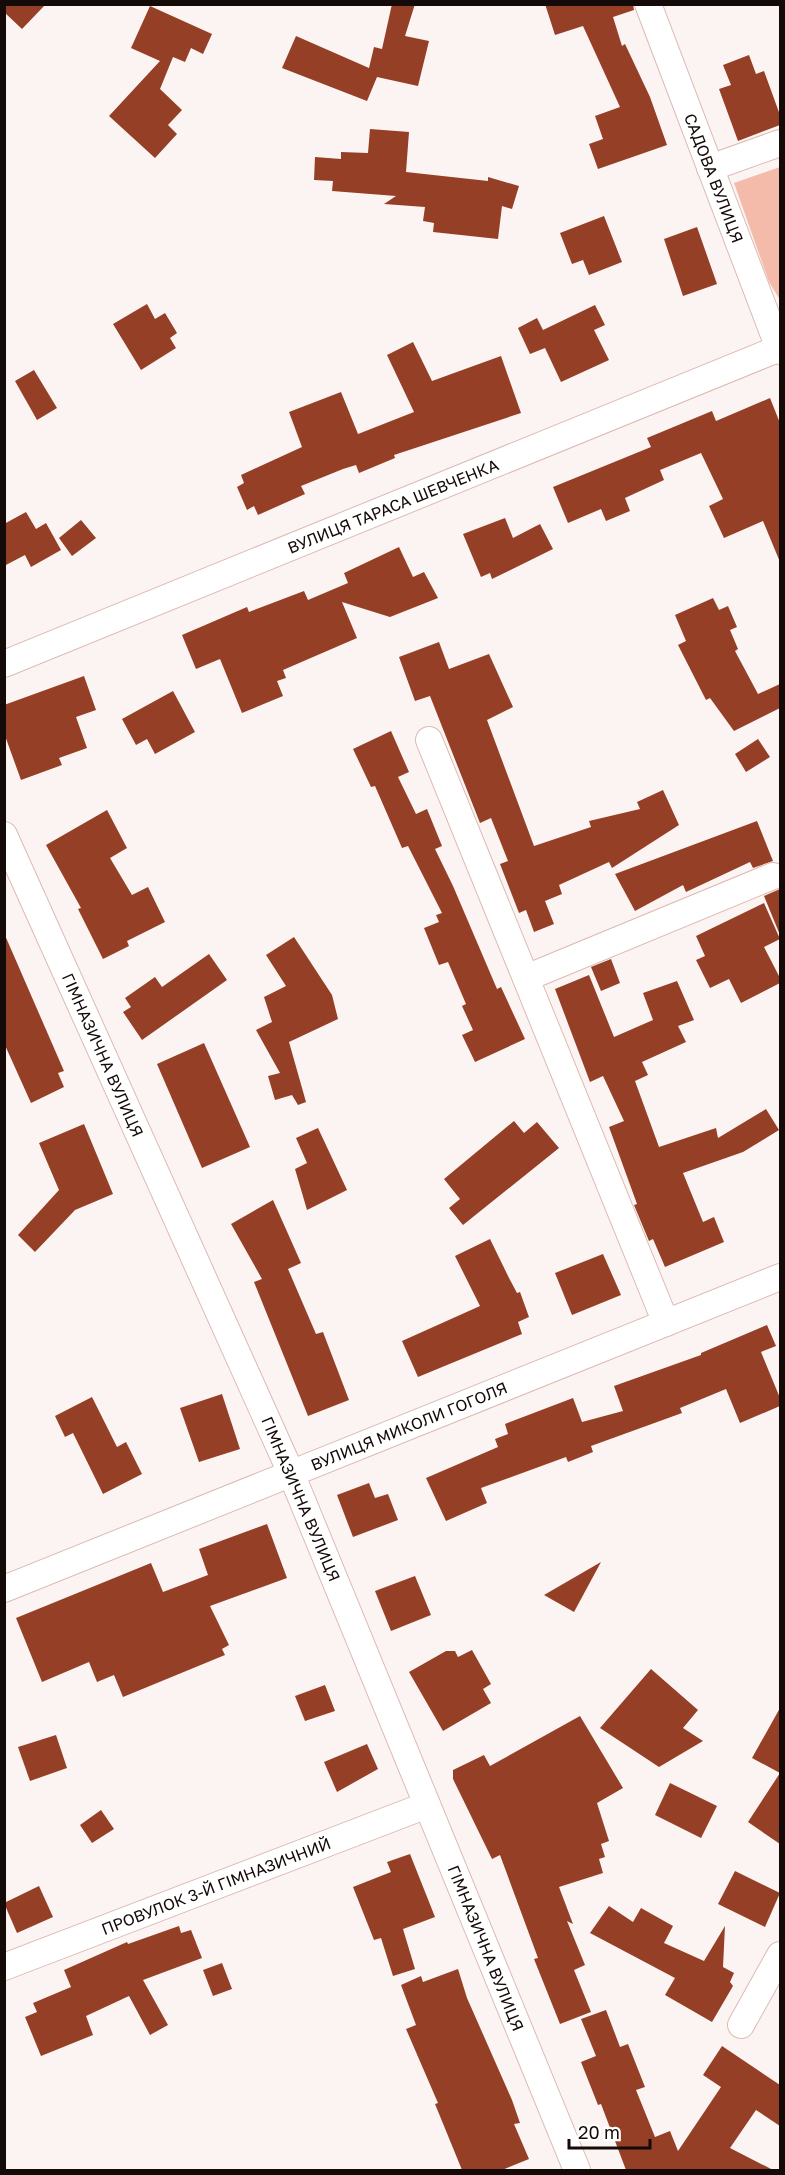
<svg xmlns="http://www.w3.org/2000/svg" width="785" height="2175" font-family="'Golos Text',sans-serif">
<rect width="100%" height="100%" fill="#fbf4f2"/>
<polygon fill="#f4bbab" points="780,167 780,300 769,282 734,183"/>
<g fill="#953f27">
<polygon points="4,4 46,4 22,29 4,12"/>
<polygon points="392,4 415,4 405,36 429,41 418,86 377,77 367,101 282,68 296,36 369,68 374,47 382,49"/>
<polygon points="545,4 633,4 634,10 613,17 622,46 625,44 650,97 667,145 598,169 589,144 603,139 595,116 620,107 583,26 555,35"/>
<polygon points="150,6 212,34 203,54 191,48 185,62 173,57 160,89 182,110 168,125 177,134 155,158 109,116 160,61 131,48"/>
<polygon points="749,55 756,74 764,71 780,115 780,125 738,141 719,89 731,85 723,65"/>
<polygon points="370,129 409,132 406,172 488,181 488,177 519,186 512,209 502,206 498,239 433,232 434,223 423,221 425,207 384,204 396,196 332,191 333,181 314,180 315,157 341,159 341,152 368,153"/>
<polygon points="604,216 622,262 589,275 583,260 572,264 560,233"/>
<polygon points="697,227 717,284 683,296 664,239"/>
<polygon points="147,304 155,319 165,313 177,333 170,338 176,348 141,370 113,324"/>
<polygon points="595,305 605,325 594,330 609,360 561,382 545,348 530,354 518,328 537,318 543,330"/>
<polygon points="413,342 432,381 501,356 521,413 394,455 395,458 359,473 356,465 343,469 301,486 305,494 258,515 254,506 247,510 237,487 244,483 241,475 302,447 289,412 341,392 358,434 414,412 387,355"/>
<polygon points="34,370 57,408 37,420 15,381"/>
<polygon points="770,398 780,423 780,562 763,521 724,538 709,506 723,499 701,453 660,470 664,480 625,498 630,511 606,521 601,509 568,523 553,487 651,447 647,438 712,411 716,421"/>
<polygon points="26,512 36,529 46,523 61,550 31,567 25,555 4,566 4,524"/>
<polygon points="505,518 513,538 540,524 553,549 492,579 490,573 481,577 463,534"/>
<polygon points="81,520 96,538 72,556 59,538"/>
<polygon points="399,547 413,577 424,572 438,598 390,617 342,602 357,638 283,670 286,678 277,681 283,696 242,713 220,659 196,669 182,635 247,607 249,612 304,591 308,600 348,583 344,573"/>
<polygon points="713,598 719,610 728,606 737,627 730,630 738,649 735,651 758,694 780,684 780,708 734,731 710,698 706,700 678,645 686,641 675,615"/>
<polygon points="439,642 449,669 489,654 513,707 487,720 534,846 591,827 589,821 640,809 637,802 663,790 679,825 612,868 609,862 559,885 562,894 545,901 554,924 534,932 526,910 519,913 500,864 508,861 491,818 480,823 430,696 415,701 399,657"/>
<polygon points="84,676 96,710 76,717 87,748 59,758 62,765 21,780 4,733 4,705"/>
<polygon points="173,691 195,732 155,754 147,739 136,745 122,719"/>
<polygon points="391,731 409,772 398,777 416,814 427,809 442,846 435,849 453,886 497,989 501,987 525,1039 475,1062 462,1035 473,1030 462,1006 466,1004 448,962 439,965 424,928 439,922 436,915 442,913 408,846 402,848 375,786 371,787 353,749"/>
<polygon points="758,739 770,757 746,772 735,754"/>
<polygon points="107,810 127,848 110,858 132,895 148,887 165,922 127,941 129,946 103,959 78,909 81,908 46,845"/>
<polygon points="757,821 773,861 753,868 750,862 686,892 683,885 635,911 615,874"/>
<polygon points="780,889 780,935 764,896"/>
<polygon points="764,903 780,939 764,947 780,978 780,983 741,1003 729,979 710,988 696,960 705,956 696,936"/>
<polygon points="4,933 64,1071 58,1073 64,1087 31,1103 4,1043"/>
<polygon points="294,937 332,995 338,1019 289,1042 306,1102 298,1105 292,1095 275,1100 268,1076 280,1073 256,1030 272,1022 264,997 286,986 266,955"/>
<polygon points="209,954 227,980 142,1040 123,1012 131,1007 125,998 155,977 162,987"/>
<polygon points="611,959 620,983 601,991 591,967"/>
<polygon points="589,975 614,1037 653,1020 643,993 677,981 694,1020 678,1026 686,1042 642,1062 648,1075 635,1081 659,1147 716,1128 718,1138 766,1109 779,1130 743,1152 683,1173 703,1222 714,1217 724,1242 665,1267 653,1239 649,1241 634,1205 637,1204 609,1127 624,1121 603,1076 590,1082 555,989"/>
<polygon points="204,1043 250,1147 202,1168 157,1064"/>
<polygon points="514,1121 524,1133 537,1122 559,1148 463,1225 449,1208 460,1199 444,1179"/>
<polygon points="84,1124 113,1194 75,1210 35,1252 18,1235 59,1190 39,1143"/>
<polygon points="318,1128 347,1190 307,1210 295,1169 307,1163 296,1138"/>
<polygon points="273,1200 301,1263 288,1269 316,1334 323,1332 349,1400 308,1416 254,1282 262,1279 231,1224"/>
<polygon points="490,1239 509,1278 517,1293 520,1292 529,1317 518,1322 522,1334 418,1377 402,1341 480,1306 455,1256"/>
<polygon points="603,1254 621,1295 572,1315 555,1273"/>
<polygon points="767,1325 776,1346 761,1352 780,1398 780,1406 740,1423 726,1389 680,1408 682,1413 591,1446 593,1452 568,1462 566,1457 481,1488 487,1503 446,1521 426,1478 498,1447 495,1439 508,1434 505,1424 573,1398 582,1422 623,1411 614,1386 701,1355 701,1353"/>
<polygon points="222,1394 240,1449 199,1462 180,1408"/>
<polygon points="92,1397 117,1447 126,1442 142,1474 103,1494 73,1433 65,1437 55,1416"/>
<polygon points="369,1483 375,1498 388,1494 398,1520 353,1537 337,1495"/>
<polygon points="267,1524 287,1578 210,1606 229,1645 222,1649 225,1655 123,1697 114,1675 97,1682 89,1662 42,1682 16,1618 151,1563 163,1592 208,1575 199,1549"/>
<polygon points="601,1562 574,1612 544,1595"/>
<polygon points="415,1576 431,1615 391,1631 375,1591"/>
<polygon points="472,1650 491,1684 483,1689 491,1703 443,1731 409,1672 446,1651 455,1651 458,1657"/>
<polygon points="651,1669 698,1710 683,1728 703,1741 659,1767 600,1728"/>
<polygon points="325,1685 335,1711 305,1721 295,1696"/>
<polygon points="780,1708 780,1844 748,1822 780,1773 752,1758"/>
<polygon points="580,1716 623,1788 597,1803 609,1841 601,1844 605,1857 599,1859 603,1873 559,1887 573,1924 567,1921 585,1965 574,1970 591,2012 560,2024 534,1959 538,1958 500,1855 492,1859 453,1779 453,1770 484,1755 490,1766"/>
<polygon points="56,1735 67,1768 30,1781 18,1747"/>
<polygon points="367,1744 378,1769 337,1792 324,1762"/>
<polygon points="670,1783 717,1806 701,1838 655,1815"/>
<polygon points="101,1810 114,1829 92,1843 80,1825"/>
<polygon points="410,1854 435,1917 403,1929 415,1969 393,1976 381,1938 374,1940 353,1887 391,1872 387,1862"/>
<polygon points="735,1871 780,1893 765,1927 718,1904"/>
<polygon points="39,1886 53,1917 17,1933 4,1903"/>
<polygon points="609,1906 633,1922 641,1908 673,1926 664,1943 704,1961 725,1926 723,1967 734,1973 730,1982 733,1986 712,2022 665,1995 675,1978 590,1933"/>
<polygon points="179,1926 181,1933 191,1930 202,1958 143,1980 168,2025 150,2035 129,1996 86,2016 93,2035 41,2056 25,2017 37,2012 33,2003 71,1987 64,1970 127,1942 128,1944"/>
<polygon points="222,1963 232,1989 213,1996 203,1970"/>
<polygon points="458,1969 467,1998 512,2100 520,2123 514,2124 529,2159 502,2170 462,2170 435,2104 438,2103 406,2029 416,2025 401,1985 421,1976 423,1982"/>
<polygon points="606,2010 620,2047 628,2044 645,2087 636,2090 655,2137 670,2131 678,2151 721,2087 703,2075 722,2046 780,2085 780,2126 756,2110 730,2148 773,2170 626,2170 601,2104 598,2105 581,2062 596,2056 581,2019"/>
</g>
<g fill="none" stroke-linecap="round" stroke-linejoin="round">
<defs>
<g id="minor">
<polyline points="648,4 780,351"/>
<polyline points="710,168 780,143"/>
<polyline points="4,664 780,348"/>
<polyline points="429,740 666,1323"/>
<polyline points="4,835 291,1473 577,2170"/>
<polyline points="526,978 773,876"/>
<polyline points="4,1589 780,1277"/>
<polyline points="4,1967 427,1805"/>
<polyline points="741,2025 780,1955"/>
</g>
</defs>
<use href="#minor" stroke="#dcbbb2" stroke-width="28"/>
<use href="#minor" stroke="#fff" stroke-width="26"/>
</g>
<g text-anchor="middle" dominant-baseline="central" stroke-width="6" stroke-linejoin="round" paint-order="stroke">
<g font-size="16" fill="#140a07" stroke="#fff">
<text transform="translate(714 178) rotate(69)">САДОВА ВУЛИЦЯ</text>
<text transform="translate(393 506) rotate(-22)">ВУЛИЦЯ ТАРАСА ШЕВЧЕНКА</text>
<text transform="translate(103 1055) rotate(66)">ГІМНАЗИЧНА ВУЛИЦЯ</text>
<text transform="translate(409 1426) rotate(-22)">ВУЛИЦЯ МИКОЛИ ГОГОЛЯ</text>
<text transform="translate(301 1499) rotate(67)">ГІМНАЗИЧНА ВУЛИЦЯ</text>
<text transform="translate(216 1886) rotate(-21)">ПРОВУЛОК 3-Й ГІМНАЗИЧНИЙ</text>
<text transform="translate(486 1948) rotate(68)">ГІМНАЗИЧНА ВУЛИЦЯ</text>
</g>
</g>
<rect width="785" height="2175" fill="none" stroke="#140a07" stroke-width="12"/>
<path d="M569 2139v9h81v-9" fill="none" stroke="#140a07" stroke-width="3"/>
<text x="578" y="2139" font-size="18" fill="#140a07" stroke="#ffffff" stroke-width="4.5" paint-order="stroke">20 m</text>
</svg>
